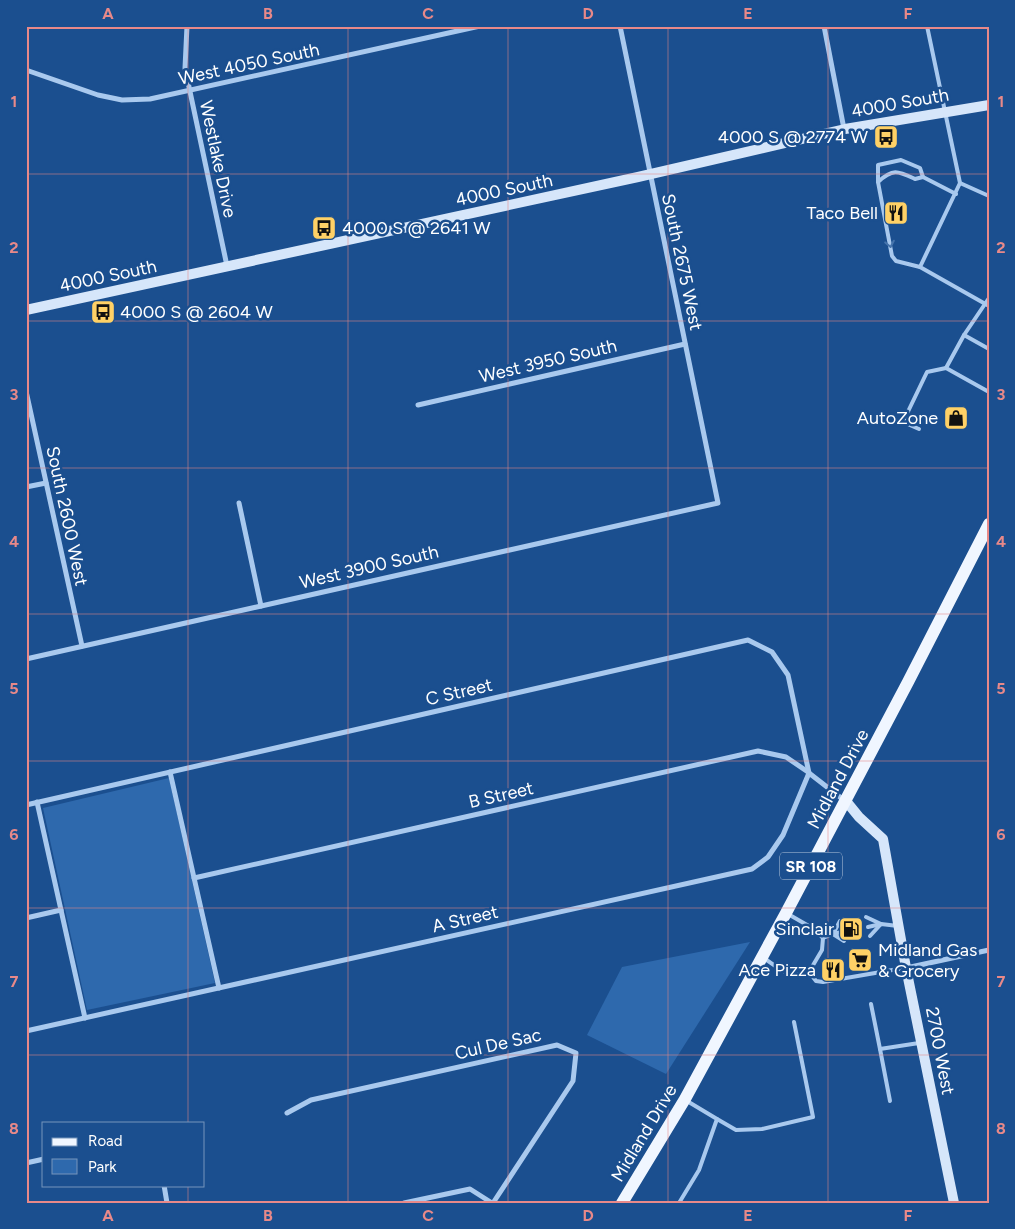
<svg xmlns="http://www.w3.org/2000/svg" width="1015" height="1229" font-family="Figtree,sans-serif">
<rect width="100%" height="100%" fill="#1b4f8f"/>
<g fill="#2e69ad">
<polygon points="169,778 215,983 87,1010 43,808"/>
<polygon points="750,942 666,1074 587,1035 622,967"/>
</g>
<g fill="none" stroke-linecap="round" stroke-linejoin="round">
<g stroke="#a9c9ee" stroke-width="4">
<polyline points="927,26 960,183 989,196"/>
<path d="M878,182C893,168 898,171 915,179L923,177"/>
<polyline points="960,183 920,267 989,306"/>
<polyline points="920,267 896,261 892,256 878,182 878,165 901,160 920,168 923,177 956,194"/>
<polyline points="989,298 964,335 946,368 989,392"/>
<polyline points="964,335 989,349"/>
<polyline points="919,429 903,422 927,372 946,368"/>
<polyline points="866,917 881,924 870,936"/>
<polyline points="840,921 833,934 842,932"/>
<polyline points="868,927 881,924 898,926"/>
<polyline points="823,938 833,934 844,941"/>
<path d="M764,958C780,969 789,979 809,972L822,950L823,938L814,929L788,914"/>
<polyline points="809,972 816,981 823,982 904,968"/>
<polyline points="871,1004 880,1049"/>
<polyline points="890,1101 880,1049 919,1043"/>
<polyline points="717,1119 736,1130 762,1129 813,1117 794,1022"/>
<polyline points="679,1203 699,1170 717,1119 687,1101"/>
</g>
<g stroke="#a9c9ee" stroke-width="5">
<polyline points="187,26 185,68 227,266"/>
<polyline points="824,26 844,129"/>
<polyline points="26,70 98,95 122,100 150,99 480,26"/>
<polyline points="26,391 82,646"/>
<polyline points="418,405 685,344"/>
<polyline points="26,487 46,483"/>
<polyline points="239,503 261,606"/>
<polyline points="26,659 718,503 620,26"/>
<polyline points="170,772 219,988"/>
<polyline points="37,802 85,1018"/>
<polyline points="26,805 748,640 772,652 788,675 809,773"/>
<polyline points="194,878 758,751 786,757 808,772"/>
<polyline points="26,918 61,910"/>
<polyline points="906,968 989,950"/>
<polyline points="26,1031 752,869 768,857 783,835 809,773 845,801"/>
<polyline points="287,1113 311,1100 557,1045 576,1053 573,1081 493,1203"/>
<polyline points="26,1163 44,1159"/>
<polyline points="164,1185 167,1203"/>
<polyline points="404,1203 470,1189 492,1203"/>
</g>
<g stroke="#d6e6fa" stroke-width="10">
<polyline points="26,310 638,177 845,129 989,105"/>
<polyline points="846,801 859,817 883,839 906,968 954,1203"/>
</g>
<polyline stroke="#f0f6ff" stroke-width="12" points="622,1203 685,1099 786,913 908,682 989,524"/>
</g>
<defs><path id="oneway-chevron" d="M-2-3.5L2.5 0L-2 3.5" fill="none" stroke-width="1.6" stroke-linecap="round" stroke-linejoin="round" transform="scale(1.25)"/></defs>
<use stroke="#4674ac" href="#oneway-chevron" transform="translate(890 244) rotate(79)"/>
<path fill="none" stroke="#e88989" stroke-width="1" stroke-opacity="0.55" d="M188,26V1123M348,26V1203M508,26V1203M668,26V1203M828,26V1203M26,174H989M26,321H989M26,468H989M26,614H989M26,761H989M26,908H989M26,1055H989M188,1185V1203"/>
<defs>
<symbol id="bus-square" viewBox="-11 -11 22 22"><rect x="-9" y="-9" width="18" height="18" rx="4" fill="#ffd166" stroke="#1b4f8f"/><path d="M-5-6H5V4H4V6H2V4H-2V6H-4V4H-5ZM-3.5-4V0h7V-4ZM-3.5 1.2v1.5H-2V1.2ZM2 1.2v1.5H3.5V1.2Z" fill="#111"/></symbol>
<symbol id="restaurant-square" viewBox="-11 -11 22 22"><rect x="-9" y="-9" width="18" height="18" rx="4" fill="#ffd166" stroke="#1b4f8f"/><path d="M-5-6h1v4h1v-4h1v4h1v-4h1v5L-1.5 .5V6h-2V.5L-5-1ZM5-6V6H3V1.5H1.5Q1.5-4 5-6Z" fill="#111"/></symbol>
<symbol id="shop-square" viewBox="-11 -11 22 22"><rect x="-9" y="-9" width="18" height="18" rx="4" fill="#ffd166" stroke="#1b4f8f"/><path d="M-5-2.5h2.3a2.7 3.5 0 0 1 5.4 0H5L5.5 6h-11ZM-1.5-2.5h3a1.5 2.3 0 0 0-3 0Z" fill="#111"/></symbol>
<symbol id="fuel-square" viewBox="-11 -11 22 22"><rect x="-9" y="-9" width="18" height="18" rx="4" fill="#ffd166" stroke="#1b4f8f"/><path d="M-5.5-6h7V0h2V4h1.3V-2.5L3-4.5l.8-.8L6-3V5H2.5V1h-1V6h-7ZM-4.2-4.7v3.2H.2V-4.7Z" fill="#111"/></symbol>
<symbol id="supermarket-square" viewBox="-11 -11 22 22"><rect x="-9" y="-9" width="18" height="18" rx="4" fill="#ffd166" stroke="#1b4f8f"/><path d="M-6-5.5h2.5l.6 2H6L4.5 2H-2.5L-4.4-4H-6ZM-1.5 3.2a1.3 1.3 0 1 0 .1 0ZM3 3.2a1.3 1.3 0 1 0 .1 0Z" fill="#111"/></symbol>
</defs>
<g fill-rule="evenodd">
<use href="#bus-square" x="872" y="123" width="28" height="28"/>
<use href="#restaurant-square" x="882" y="199" width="28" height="28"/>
<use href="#bus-square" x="310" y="214" width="28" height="28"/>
<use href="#bus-square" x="89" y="298" width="28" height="28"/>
<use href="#shop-square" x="942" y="404" width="28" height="28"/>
<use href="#fuel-square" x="837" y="915" width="28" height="28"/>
<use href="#supermarket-square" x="846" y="946" width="28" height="28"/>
<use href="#restaurant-square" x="819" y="956" width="28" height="28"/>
</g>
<g text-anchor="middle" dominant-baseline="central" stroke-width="5" stroke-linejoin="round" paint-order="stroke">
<rect fill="#1b4f8f" stroke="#bbcadd" stroke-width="1" x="780" y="852.5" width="62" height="27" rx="4"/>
<g font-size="16" font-weight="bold" fill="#fff">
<text x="811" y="866">SR 108</text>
</g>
<g font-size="18" fill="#fff" stroke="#1b4f8f">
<text transform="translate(249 64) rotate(-12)">West 4050 South</text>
<text transform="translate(900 103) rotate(-10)">4000 South</text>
<text transform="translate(218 159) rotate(78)">Westlake Drive</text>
<text transform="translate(504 190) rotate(-12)">4000 South</text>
<text transform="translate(682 262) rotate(78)">South 2675 West</text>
<text transform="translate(108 276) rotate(-12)">4000 South</text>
<text transform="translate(548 361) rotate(-13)">West 3950 South</text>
<text transform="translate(67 516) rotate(78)">South 2600 West</text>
<text transform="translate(369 567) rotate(-13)">West 3900 South</text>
<text transform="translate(459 692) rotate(-13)">C Street</text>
<text transform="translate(838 779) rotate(-62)">Midland Drive</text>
<text transform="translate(501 795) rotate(-13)">B Street</text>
<text transform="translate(465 919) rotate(-13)">A Street</text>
<text transform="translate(498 1044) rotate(-13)">Cul De Sac</text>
<text transform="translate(940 1051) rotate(79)">2700 West</text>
<text transform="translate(644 1133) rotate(-59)">Midland Drive</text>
</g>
<g font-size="18" fill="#fff" stroke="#1b4f8f" text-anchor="end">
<text x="868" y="137">4000 S @ 2774 W</text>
<text x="878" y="213">Taco Bell</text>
<text x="342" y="228" text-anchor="start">4000 S @ 2641 W</text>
<text x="120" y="312" text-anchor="start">4000 S @ 2604 W</text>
<text x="938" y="418">AutoZone</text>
<text x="834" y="929">Sinclair</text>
<text x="878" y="950" text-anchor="start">Midland Gas<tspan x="878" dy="21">&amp; Grocery</tspan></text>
<text x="816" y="970">Ace Pizza</text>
</g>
</g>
<rect width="1015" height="1229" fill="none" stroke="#1b4f8f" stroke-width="55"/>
<rect x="42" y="1122" width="162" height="65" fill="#1b4f8f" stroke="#7695bc"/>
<rect x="52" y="1138" width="25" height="8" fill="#f0f6ff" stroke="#7695bc"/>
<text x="88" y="1146" font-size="15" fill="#ffffff">Road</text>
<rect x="52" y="1159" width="25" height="15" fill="#2e69ad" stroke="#7695bc"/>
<text x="88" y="1172" font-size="15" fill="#ffffff">Park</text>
<rect x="28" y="28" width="960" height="1174" fill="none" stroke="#e88989" stroke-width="2"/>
<g font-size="16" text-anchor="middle" font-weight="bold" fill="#e88989">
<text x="108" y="19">A</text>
<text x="268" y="19">B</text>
<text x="428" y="19">C</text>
<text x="588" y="19">D</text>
<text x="748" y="19">E</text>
<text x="908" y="19">F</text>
<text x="14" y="107">1</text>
<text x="1001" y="107">1</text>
<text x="14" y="253">2</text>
<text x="1001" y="253">2</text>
<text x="14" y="400">3</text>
<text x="1001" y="400">3</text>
<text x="14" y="547">4</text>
<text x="1001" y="547">4</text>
<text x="14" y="694">5</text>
<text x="1001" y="694">5</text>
<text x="14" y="840">6</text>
<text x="1001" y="840">6</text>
<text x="14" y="987">7</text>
<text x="1001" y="987">7</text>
<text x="14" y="1134">8</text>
<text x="1001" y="1134">8</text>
<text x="108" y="1221">A</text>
<text x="268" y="1221">B</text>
<text x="428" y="1221">C</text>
<text x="588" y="1221">D</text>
<text x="748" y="1221">E</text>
<text x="908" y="1221">F</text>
</g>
</svg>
